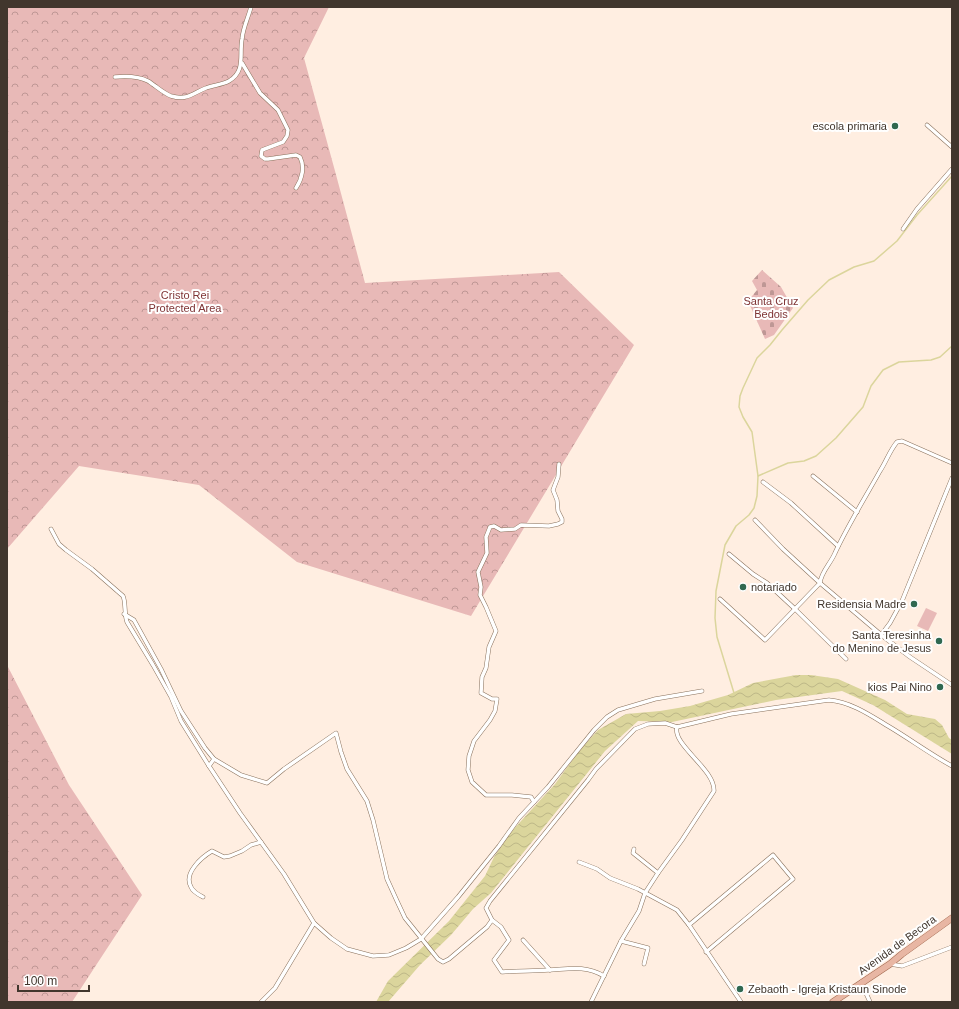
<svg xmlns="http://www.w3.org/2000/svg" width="959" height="1009" font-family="Arial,sans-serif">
<defs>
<pattern id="forest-crowns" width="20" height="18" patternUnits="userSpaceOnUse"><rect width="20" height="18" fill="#e8b9b7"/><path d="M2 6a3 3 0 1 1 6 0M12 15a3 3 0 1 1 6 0" fill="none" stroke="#be9795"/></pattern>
<pattern id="cemetery-stones" width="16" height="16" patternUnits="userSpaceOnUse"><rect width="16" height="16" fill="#e8b9b7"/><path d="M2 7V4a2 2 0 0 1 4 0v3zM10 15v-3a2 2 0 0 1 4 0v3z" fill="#be9795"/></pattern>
<pattern id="water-waves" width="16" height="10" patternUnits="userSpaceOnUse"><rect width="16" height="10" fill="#dbd59c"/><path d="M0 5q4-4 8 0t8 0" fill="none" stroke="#bdb787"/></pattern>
</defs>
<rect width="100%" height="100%" fill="#ffeee1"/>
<g fill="url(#forest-crowns)">
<polygon points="7,7 329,7 304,58 335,171 365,283 559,272 634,345 471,616 297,562 199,485 79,466 7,549"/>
<polygon points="7,665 69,785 142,895 72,1002 7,1002"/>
</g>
<polygon fill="url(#cemetery-stones)" points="762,270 781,287 793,308 774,335 765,339 748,301 757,290 752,281"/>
<polygon fill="#e8b9b7" points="926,608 937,613 928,631 917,626"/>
<polygon fill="url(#water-waves)" points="796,675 811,675 838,679 885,700 907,714 935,719 942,725 949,738 952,740 952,754 873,705 842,691 776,700 672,722 638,721 605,751 491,893 473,909 451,935 420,965 388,1002 376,1002 388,981 449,921 485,876 494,857 510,833 555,784 579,751 598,730 626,714 660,711 690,706 728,695 753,683"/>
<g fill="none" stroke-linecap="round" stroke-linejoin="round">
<g stroke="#dbd59c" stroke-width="1.5">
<polyline points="758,476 788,463 804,461 816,456 836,438 863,407 871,386 883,370 899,362 931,360 940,357 952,346"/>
<polyline points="734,693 717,637 715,618 716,591 725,545 736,526 749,515 754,508 757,496 758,476 752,432 743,417 739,407 740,396 743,388 757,358 770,345 782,330 808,300 829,280 854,267 874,261 897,241 917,215 952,176"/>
</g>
<defs>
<g id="minor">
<path d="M242,63L260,93L278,110L288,130L287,136L283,142L262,150L261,156L265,159H268L296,155L300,157C305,167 302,179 296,188"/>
<path d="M115,77C126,76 138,76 148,81C156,86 163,93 171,96C187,101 193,93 206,88C213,85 222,85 229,81C246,71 239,55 242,39C243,28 248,18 251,7"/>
<polyline points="927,125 952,147"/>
<polyline points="903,229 917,209 952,169"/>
<path d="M952,463L902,441L897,442C890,450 886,462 880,471C865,498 848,525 835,553C831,563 821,572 820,583L885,638L910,657L952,685"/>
<polyline points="813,476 857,512"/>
<polyline points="763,482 791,503 838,546"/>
<path d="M51,529L59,544L66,550L92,569L123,596C126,602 124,614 127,622L153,665L171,697L181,721L209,766"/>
<polyline points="729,554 753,574 767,583 795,609 846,659"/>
<polyline points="720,599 765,640 820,583 783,549 755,520"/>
<polyline points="124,614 134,620 161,669 181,711 205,748 214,759 241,775 267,783 284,769 336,733 341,752 347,769 367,801 373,820 387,879 397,901 405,918 438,959 443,962 449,959 487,927 492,920"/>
<polyline points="881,635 890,623 902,601 952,478"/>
<polyline points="214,759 209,766 240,813 284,874 314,923"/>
<polyline points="534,802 531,797 512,795 486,795 472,782 468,770 469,756 474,741 490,720 495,711 497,699 492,699 481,693 482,677 486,668 489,647 496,631 486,607 480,595 481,587 478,572 487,553 486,537 490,527 494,526 501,530 515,529 521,525 549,526 558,524 562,522 562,519 558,511 557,500 553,490 558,477 559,464"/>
<polyline points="634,849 633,853 658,873"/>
<polyline points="579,862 597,869 610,878 638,889 677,910 689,925 741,1002"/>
<path d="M203,897C199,895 193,892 191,887C183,873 202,857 212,851L224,857L230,856L242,851L251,845L261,842"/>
<polyline points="689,925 773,855 793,879 706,952"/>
<polyline points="523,940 550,970"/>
<polyline points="621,941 648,948 644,964"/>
<polyline points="890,964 902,966 952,947"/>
<path d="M604,976C585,965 569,969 549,970C533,971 517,971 502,972L494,960L509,940L501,927L492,920L486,908L490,901L588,780L596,769L635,729L648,724L665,723L677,727L731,714L829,700C851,702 870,715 888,726C910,739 930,754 952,766"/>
<polyline points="861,982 870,1002"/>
<polyline points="261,1002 275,988 314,923 331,938 347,949 373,956 389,955 406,948 421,939 458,897 499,846 519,818 548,787 594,730 607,717 618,710 655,699 702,691"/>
<path d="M591,1002L621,941L639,911L645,893L658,873L682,840L714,791C715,769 672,745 677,727"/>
</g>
<polyline id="primary" points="833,1002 890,964 902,954 952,918"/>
</defs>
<use href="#minor" stroke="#89715c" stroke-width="4.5"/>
<use href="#primary" stroke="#a36951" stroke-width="7"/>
<use href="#minor" stroke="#fff" stroke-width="3.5"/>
<use href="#primary" stroke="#e8b6a3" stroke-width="6"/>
</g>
<g fill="#306850" stroke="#fff" stroke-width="1.5">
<circle cx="895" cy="126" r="4"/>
<circle cx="743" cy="587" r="4"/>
<circle cx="914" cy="604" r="4"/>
<circle cx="939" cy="641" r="4"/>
<circle cx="940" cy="687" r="4"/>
<circle cx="740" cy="989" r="4"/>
</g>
<g text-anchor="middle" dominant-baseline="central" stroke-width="4" stroke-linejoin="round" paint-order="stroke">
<g font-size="11" fill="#41362d" stroke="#fff" text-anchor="end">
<text x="887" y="126">escola primaria</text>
<text x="751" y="587" text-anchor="start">notariado</text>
<text x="906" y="604">Residensia Madre</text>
<text x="931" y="635">Santa Teresinha<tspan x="931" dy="13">do Menino de Jesus</tspan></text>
<text x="932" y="687">kios Pai Nino</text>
<text x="748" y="989" text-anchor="start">Zebaoth - Igreja Kristaun Sinode</text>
</g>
<g font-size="11" fill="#7f3435" stroke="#fff">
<text x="185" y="295">Cristo Rei<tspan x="185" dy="13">Protected Area</tspan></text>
<text x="771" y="301">Santa Cruz<tspan x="771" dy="13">Bedois</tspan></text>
</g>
<g font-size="11" fill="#41362d" stroke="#fff">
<text transform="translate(897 945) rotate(-36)">Avenida de Becora</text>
</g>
</g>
<rect width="959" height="1009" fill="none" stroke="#41362d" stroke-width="16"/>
<path d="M18 985v6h71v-6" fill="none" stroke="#41362d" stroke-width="2"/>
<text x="24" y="985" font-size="12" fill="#41362d" stroke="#ffffff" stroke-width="3" paint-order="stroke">100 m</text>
</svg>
